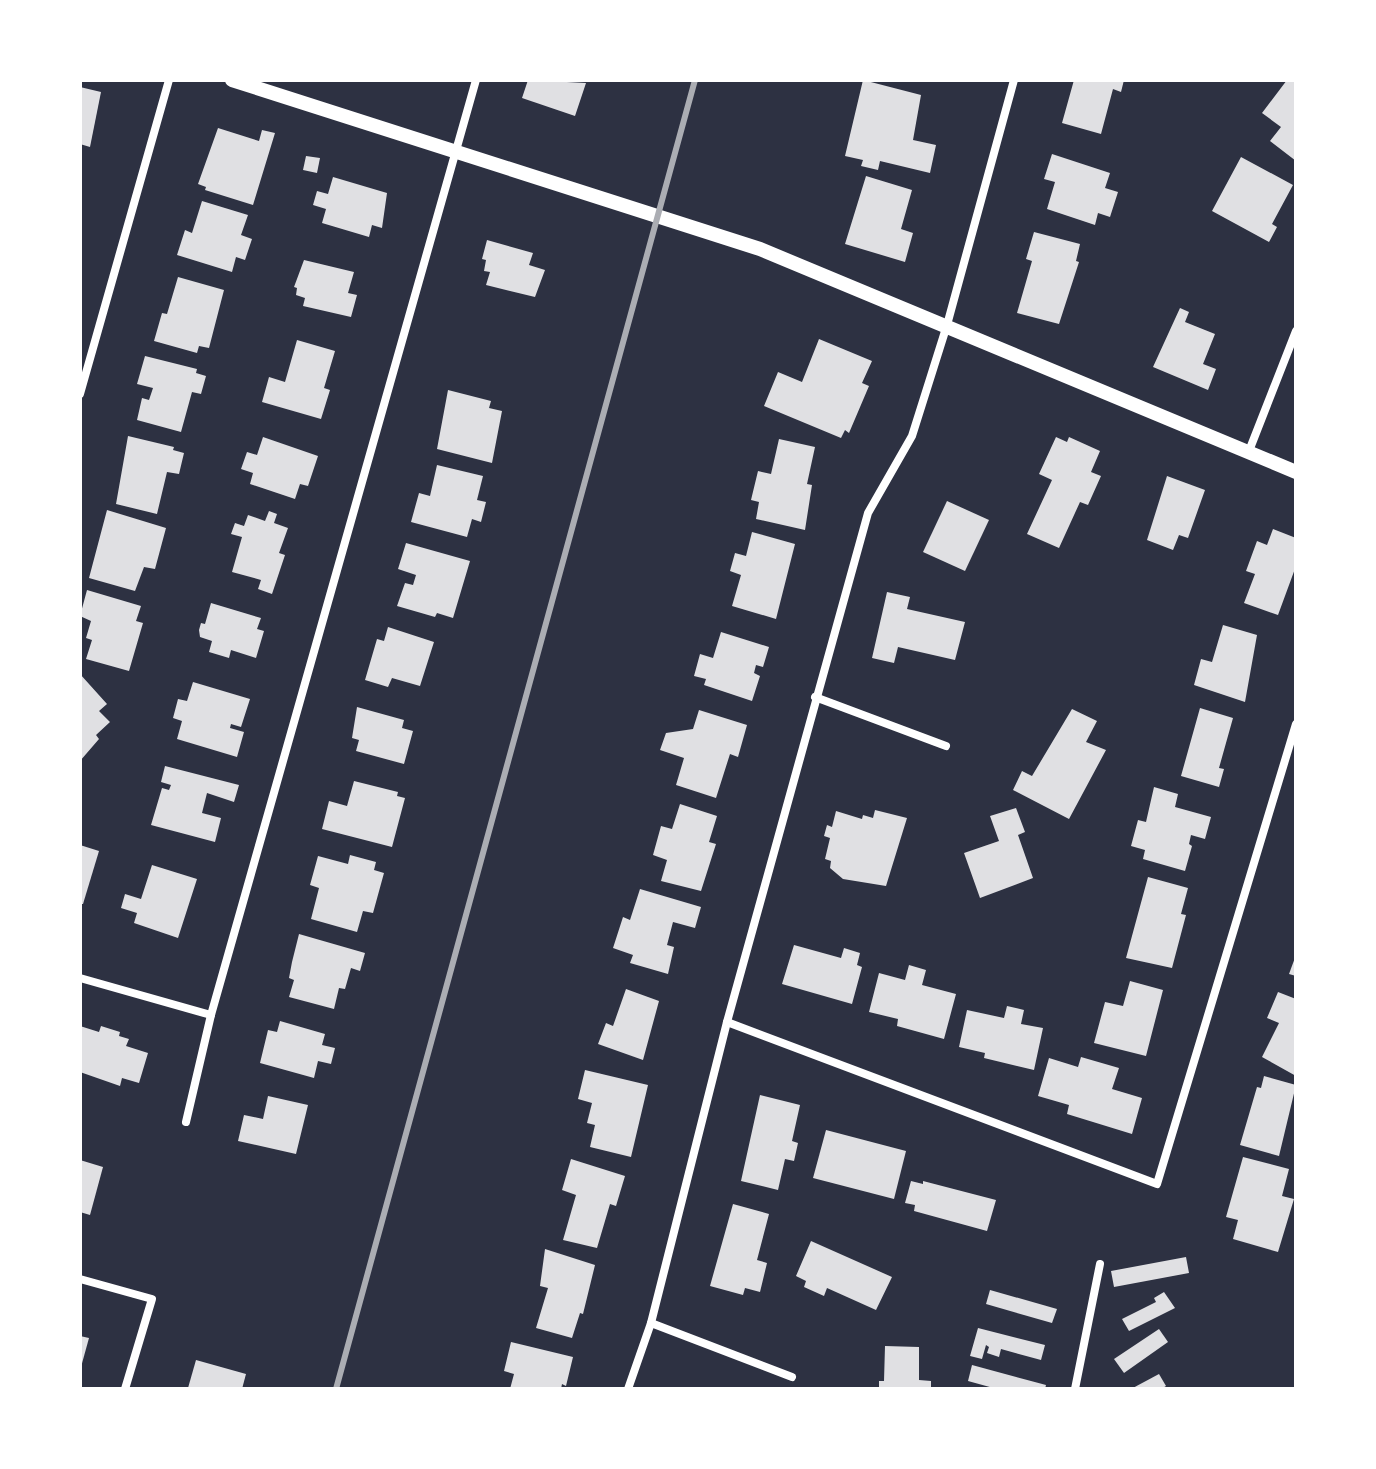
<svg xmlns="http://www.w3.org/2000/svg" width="1376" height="1469" font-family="'Source Sans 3',sans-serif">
<rect width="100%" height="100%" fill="#2d3142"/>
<g fill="#e0e0e3">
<polygon points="528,80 586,83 575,116 522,98"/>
<polygon points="863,80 921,95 913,140 936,145 930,173 880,161 878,170 861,166 863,160 845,156"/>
<polygon points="1074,80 1124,80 1121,92 1113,89 1101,134 1062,123"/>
<polygon points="1287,80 1296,81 1296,161 1270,141 1281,127 1262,113"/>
<polygon points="80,87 101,92 90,147 80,144"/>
<polygon points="218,128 259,141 262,130 275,133 253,205 205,190 206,187 198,184"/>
<polygon points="1052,154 1110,173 1105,188 1118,192 1110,217 1098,213 1095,225 1047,209 1055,182 1044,179"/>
<polygon points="306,156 320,158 317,173 303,170"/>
<polygon points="1241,157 1293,185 1272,224 1277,227 1269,242 1212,211"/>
<polygon points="866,176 912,190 901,229 913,233 905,262 845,244"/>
<polygon points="333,177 387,193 382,228 372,225 369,237 322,223 326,209 313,205 317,191 328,194"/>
<polygon points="202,201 248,215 241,235 252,239 245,260 236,257 232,272 177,255 185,230 192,233"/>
<polygon points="1034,232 1080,244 1076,261 1079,262 1059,324 1017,313 1032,261 1026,259"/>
<polygon points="487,240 533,253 529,265 545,270 535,297 486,285 490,272 484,271 486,260 482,259"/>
<polygon points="304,260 354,272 348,293 357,295 351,317 303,306 305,298 296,295 297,288 294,287"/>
<polygon points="178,277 224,290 209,348 199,346 197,353 154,341 162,313 167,314"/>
<polygon points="1180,308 1189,312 1185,322 1215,334 1203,364 1216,369 1208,390 1153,367"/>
<polygon points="819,339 872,361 862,383 869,386 849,433 845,430 841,438 764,406 778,372 802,382"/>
<polygon points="297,340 335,351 324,388 330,390 321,419 262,402 269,377 285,382"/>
<polygon points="145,356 197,369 196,373 206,376 201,394 192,392 181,432 137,420 142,398 149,400 153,388 137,384"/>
<polygon points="448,390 491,401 489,408 502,411 492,463 437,449"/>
<polygon points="128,436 174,447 173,450 184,453 179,474 167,472 157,514 116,504"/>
<polygon points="263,437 318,456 308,486 300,484 295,499 250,484 253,473 241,469 247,452 257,455"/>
<polygon points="1056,437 1067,442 1069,437 1100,451 1091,472 1101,476 1088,505 1080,502 1059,548 1027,534 1052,480 1039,474"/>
<polygon points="779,439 815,447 807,484 812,485 805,530 756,519 759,502 751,500 758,471 771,474"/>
<polygon points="437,465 483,476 477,500 486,502 481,522 472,519 467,537 411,522 419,493 430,496"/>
<polygon points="1167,476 1205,490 1188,538 1179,535 1173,550 1147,540"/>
<polygon points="947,501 989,520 965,571 923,552"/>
<polygon points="107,510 166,528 155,569 144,567 135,591 89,578"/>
<polygon points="269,511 277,514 274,523 288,528 279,553 285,555 272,594 258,589 261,580 232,572 242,537 231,534 235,523 244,526 248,515 265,521"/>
<polygon points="1273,529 1296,538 1296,566 1278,615 1244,603 1255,574 1246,571 1257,541 1267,545"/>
<polygon points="752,532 795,544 776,619 732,606 741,575 730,571 735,553 746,556"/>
<polygon points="406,543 470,561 453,618 437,613 435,617 397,606 405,583 413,585 416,575 398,569"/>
<polygon points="87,590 141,606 136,621 143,623 129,671 86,659 92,640 86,638 91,621 80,616"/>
<polygon points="887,592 910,597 907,609 965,622 955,660 898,647 894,663 872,658"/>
<polygon points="211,603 261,618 257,629 264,631 256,658 231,650 229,658 209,652 212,641 200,637 199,630 201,623 205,624"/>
<polygon points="1223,625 1257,635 1245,702 1194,685 1201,659 1212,662"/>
<polygon points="388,627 434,642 420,686 392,678 388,687 365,680 377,639 384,641"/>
<polygon points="721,632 769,647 763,667 756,665 754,673 760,676 752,701 704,685 706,679 694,676 700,654 713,658"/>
<polygon points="80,674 107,704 99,711 110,722 96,735 99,739 80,761"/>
<polygon points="193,682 250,699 241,727 231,724 230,728 244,732 237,757 177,739 182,721 173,718 178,699 187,701"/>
<polygon points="357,707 404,720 402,728 413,731 404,764 356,751 359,740 352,738"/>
<polygon points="1200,708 1233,718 1219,768 1224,769 1219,787 1181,776"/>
<polygon points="1072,709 1097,721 1086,742 1106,750 1069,819 1013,790 1022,771 1032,776"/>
<polygon points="699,710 747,725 738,757 730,754 716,798 676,785 684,758 660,750 666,733 693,729"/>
<polygon points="165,766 239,785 234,802 207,793 202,813 221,818 215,842 151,825 162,788 169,790 171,785 161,782"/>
<polygon points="354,781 398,792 397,796 405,798 392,847 322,829 329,801 347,806"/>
<polygon points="1154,787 1178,794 1175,807 1211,817 1205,839 1191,835 1189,844 1192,846 1185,871 1143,859 1145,850 1131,846 1138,820 1146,822"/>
<polygon points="680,804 717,816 709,842 716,844 701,891 661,881 667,860 653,855 661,826 672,829"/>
<polygon points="1016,808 1025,832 1018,835 1033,878 980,898 964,853 999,841 990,816"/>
<polygon points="875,810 907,818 886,886 843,879 830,868 831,861 825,859 830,838 824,836 827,825 832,827 836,811 862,819 863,815 873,818"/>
<polygon points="80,845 99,851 83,904 80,904"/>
<polygon points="350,855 376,862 374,870 384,873 373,913 363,911 357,932 311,919 319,888 310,885 318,856 348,864"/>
<polygon points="152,865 197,879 178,938 134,923 137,913 121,908 125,894 141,899"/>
<polygon points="1148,877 1188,888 1181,914 1186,915 1172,968 1126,958"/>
<polygon points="640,889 701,907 695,928 673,922 667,945 674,947 668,974 630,963 633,955 613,948 623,917 630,920"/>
<polygon points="299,934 365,953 360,971 351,968 345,989 339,988 334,1009 289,997 294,980 289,978 292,962"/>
<polygon points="794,945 841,958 844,948 860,953 857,965 862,967 852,1004 782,984"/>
<polygon points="1296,955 1296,976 1289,974"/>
<polygon points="909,965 926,970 922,985 956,994 944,1039 897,1026 898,1019 869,1012 879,973 905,980"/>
<polygon points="1130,981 1163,990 1146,1056 1094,1043 1105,1002 1123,1006"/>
<polygon points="626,989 659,1001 643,1060 598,1044 606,1023 613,1026"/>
<polygon points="1278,992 1296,999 1296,1076 1262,1057 1279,1023 1267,1018"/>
<polygon points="1007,1006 1024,1010 1021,1024 1043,1028 1034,1070 984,1058 985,1053 959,1047 967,1010 1004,1018"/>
<polygon points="280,1021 325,1034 322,1045 335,1048 331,1064 318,1061 314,1078 260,1063 268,1030 277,1032"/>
<polygon points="80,1026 99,1032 101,1026 120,1032 119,1036 129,1039 126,1046 148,1053 139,1083 122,1078 120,1086 80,1072"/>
<polygon points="1081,1057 1119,1068 1112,1089 1142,1098 1132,1134 1067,1114 1069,1105 1038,1096 1049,1058 1078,1067"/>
<polygon points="585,1070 648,1085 631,1157 590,1147 595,1125 587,1123 592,1103 578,1099"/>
<polygon points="1264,1076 1296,1085 1279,1156 1240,1145 1257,1087 1261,1088"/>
<polygon points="760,1095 800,1105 792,1141 798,1143 794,1161 785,1159 778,1190 741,1181"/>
<polygon points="268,1096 308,1105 296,1154 238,1141 244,1115 263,1119"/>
<polygon points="826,1130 906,1151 894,1199 813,1178"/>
<polygon points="1243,1157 1289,1169 1282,1196 1294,1199 1278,1252 1233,1239 1238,1220 1226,1217"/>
<polygon points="571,1159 625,1176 616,1206 610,1204 597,1248 563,1240 576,1195 562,1190"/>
<polygon points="80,1160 103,1167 90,1215 80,1212"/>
<polygon points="911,1181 923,1184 923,1181 996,1200 987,1231 914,1211 915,1205 905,1203"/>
<polygon points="733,1204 769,1214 757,1260 767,1263 760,1292 745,1288 743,1295 710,1286"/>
<polygon points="811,1241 892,1277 876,1310 827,1288 824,1296 804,1287 806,1281 796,1276"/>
<polygon points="545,1249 595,1265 583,1314 580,1313 572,1338 536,1328 548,1288 540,1286"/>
<polygon points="1186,1257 1189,1273 1114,1287 1111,1271"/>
<polygon points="990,1290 1057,1309 1052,1323 986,1304"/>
<polygon points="1164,1292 1175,1308 1129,1331 1122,1319 1156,1302 1154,1298"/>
<polygon points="978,1328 1045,1345 1041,1360 1001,1349 999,1357 987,1353 989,1347 986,1345 982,1359 970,1356"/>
<polygon points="1159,1329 1168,1342 1124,1373 1114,1359"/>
<polygon points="80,1336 89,1338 81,1367 80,1367"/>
<polygon points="511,1342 573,1357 566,1386 562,1384 561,1389 510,1389 514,1374 504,1371"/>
<polygon points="885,1346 919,1347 919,1380 931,1381 931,1389 879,1389 879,1381 884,1381"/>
<polygon points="196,1360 246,1374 242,1389 188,1388"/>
<polygon points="972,1365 1046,1385 1045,1389 997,1389 968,1381"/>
<polygon points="1159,1374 1166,1386 1161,1389 1131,1389"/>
</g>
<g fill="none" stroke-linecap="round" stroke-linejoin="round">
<g stroke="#fff" stroke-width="8">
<polyline points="80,394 169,80"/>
<polyline points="1249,451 1296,331"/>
<polyline points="815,697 946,746"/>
<polyline points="80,978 211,1015"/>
<polyline points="727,1022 1157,1184 1296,724"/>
<polyline points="186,1122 211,1015 476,80"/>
<polyline points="80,1279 152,1299 125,1389"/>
<polyline points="651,1323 792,1377"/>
<polyline points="628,1389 651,1323 727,1022 868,513 912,436 947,325 1014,80"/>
<polyline points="1075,1389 1100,1264"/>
</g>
<polyline stroke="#fff" stroke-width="14" points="232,80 760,249 1296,472"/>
<polyline stroke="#abadb3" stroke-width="6" points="336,1389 695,80"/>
</g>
<rect width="1376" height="1469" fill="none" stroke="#ffffff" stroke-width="164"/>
</svg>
